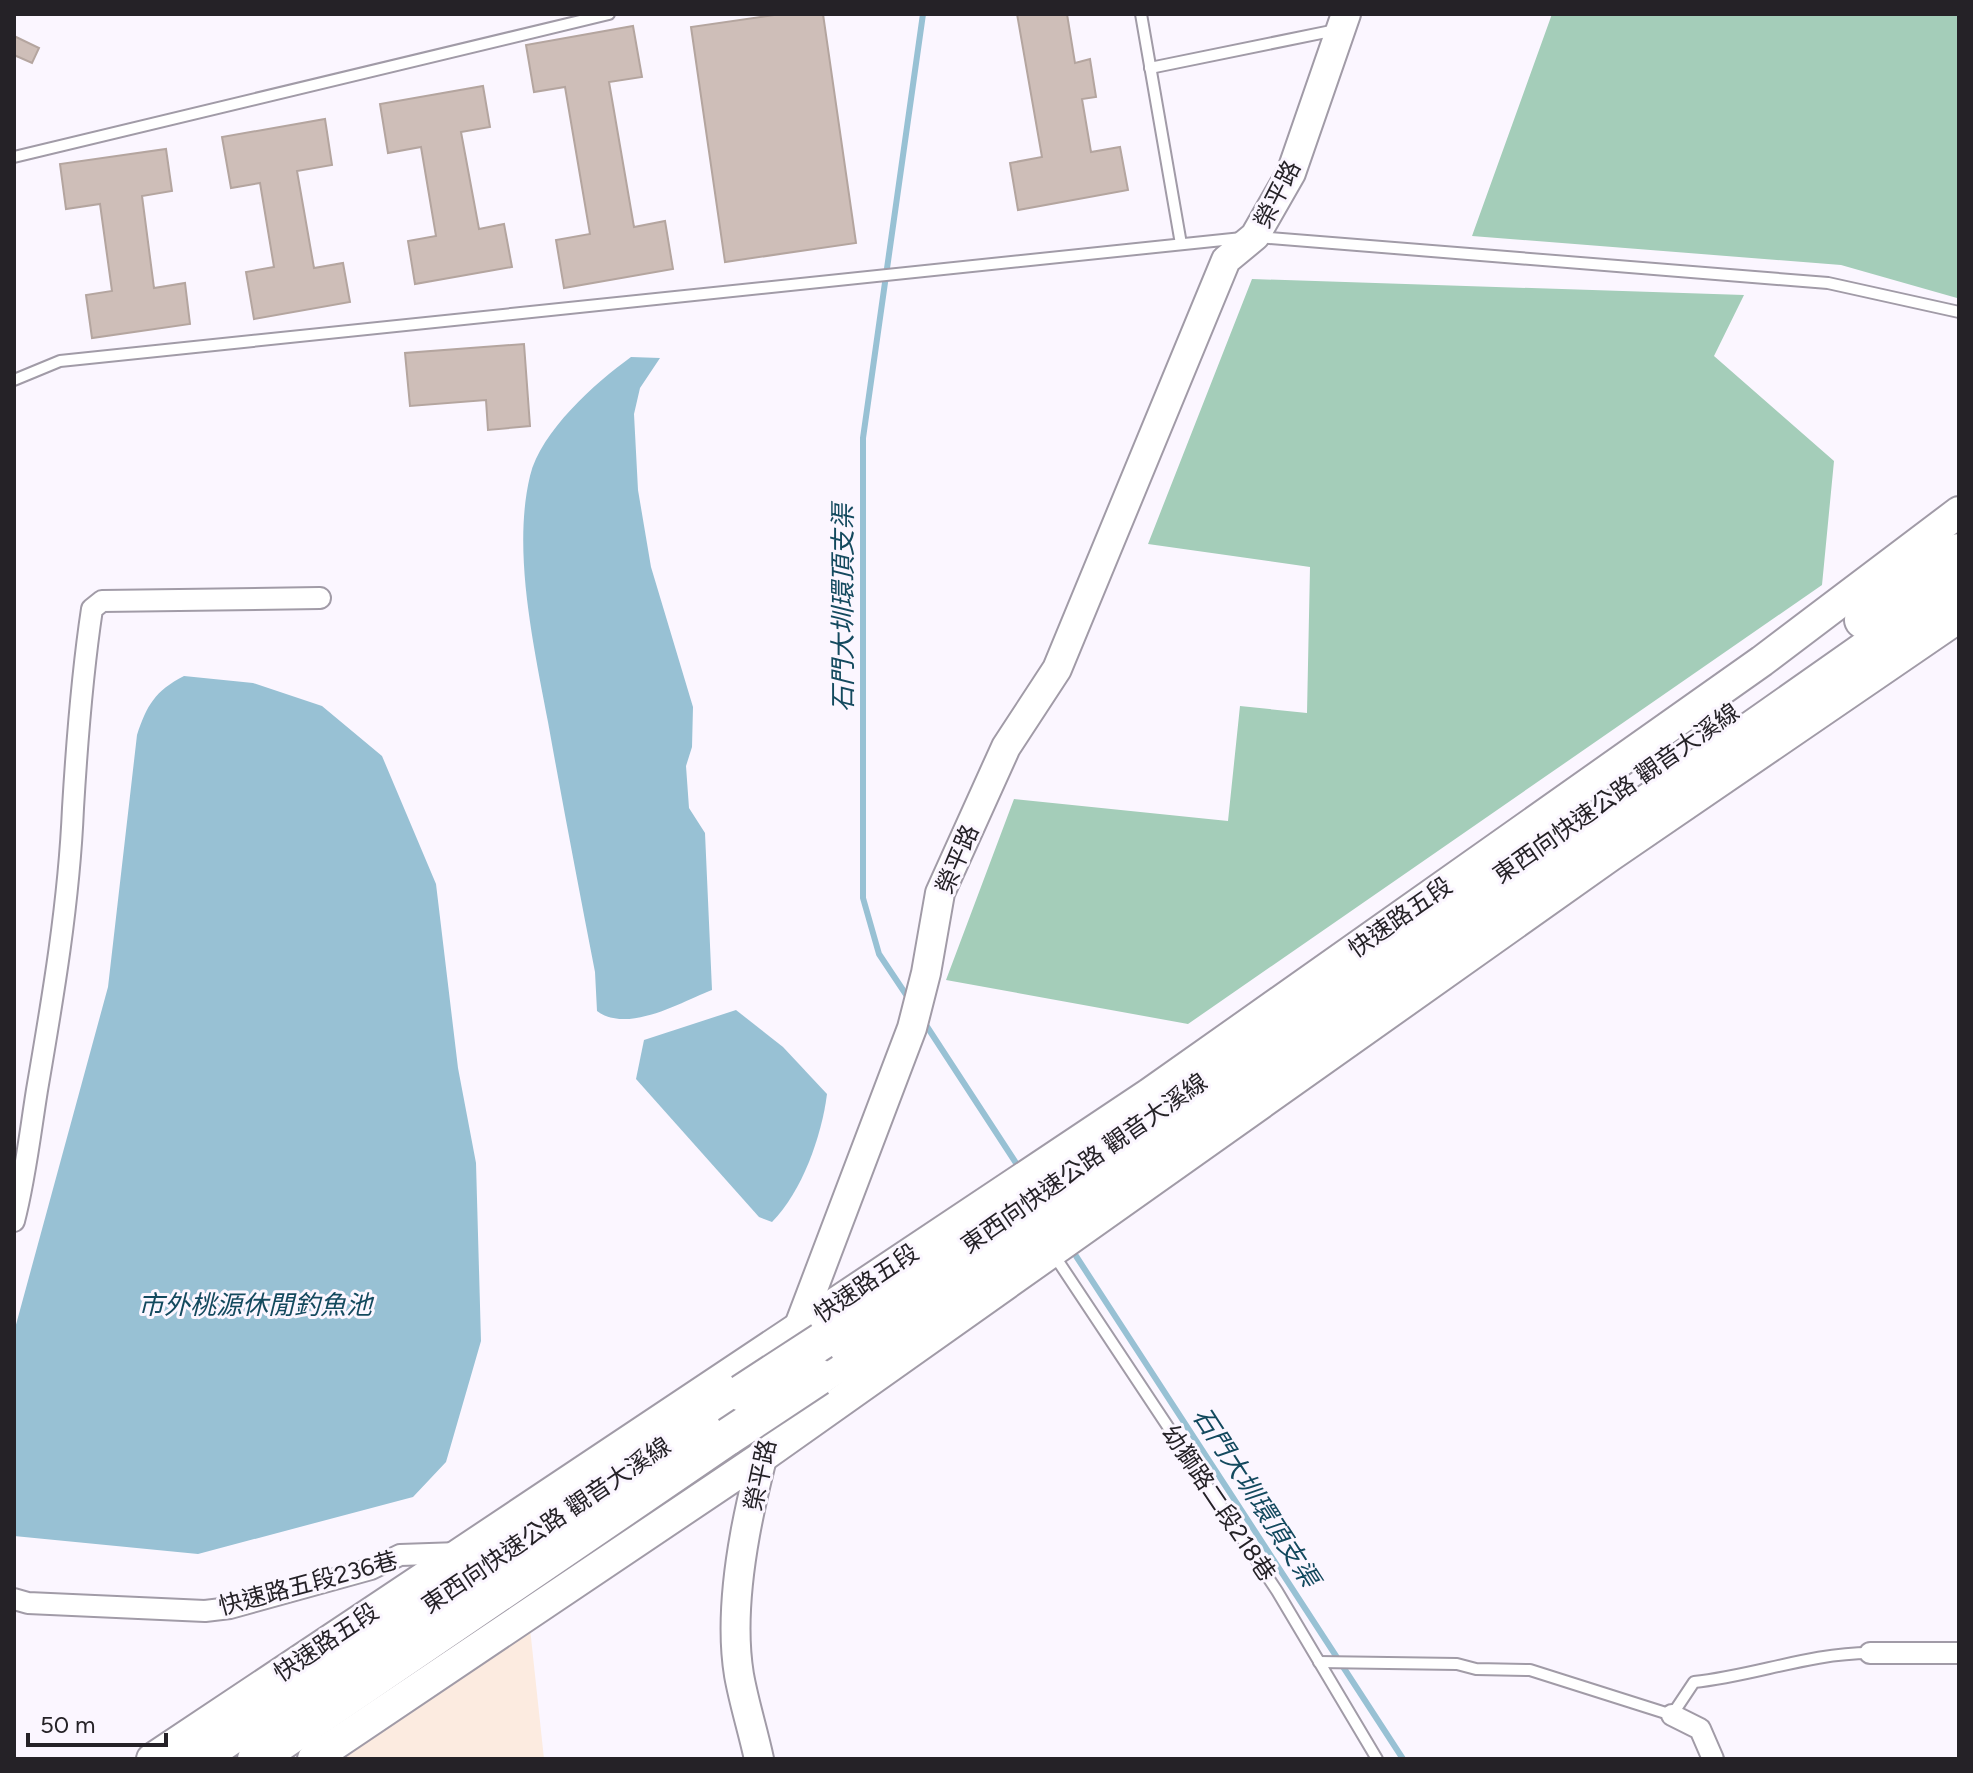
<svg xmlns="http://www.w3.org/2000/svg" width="1973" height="1773" font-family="Figtree,'Noto Sans TC',sans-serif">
<rect width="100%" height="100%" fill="#fbf6ff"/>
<polygon fill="#fcebe0" points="529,1619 544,1759 327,1759"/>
<g fill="#a4cdb9">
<polygon points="1552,14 1959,14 1957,298 1841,265 1472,236"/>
<polygon points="1252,279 1744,295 1714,356 1834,461 1822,585 1188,1024 946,980 1014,799 1228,821 1240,706 1307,713 1310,567 1148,544"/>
</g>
<g fill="#98c1d4">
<path d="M631,357L660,358L640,388L634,414L638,490L651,567L693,707L692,747L686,766L689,808L705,833L712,990C681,1002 628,1034 597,1011L595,972C579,889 563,806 548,722C534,647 512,551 530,476C541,431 595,383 631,357Z"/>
<path d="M184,676L253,683L322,706L382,756L436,884L458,1068L476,1163L481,1341L446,1462L413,1497L198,1554L14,1536V1332L108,987L137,735C147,705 155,691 184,676Z"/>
<path d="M736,1010L783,1047L827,1094C822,1135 802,1192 772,1222L759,1217L636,1079L644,1040Z"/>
</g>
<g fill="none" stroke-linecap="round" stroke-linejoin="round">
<g stroke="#98c1d4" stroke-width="6">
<polyline points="909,999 879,954 863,898 863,438 923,14"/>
<polyline points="924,1022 1016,1163"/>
<polyline points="1076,1256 1403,1759"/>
</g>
</g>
<g fill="#cebeb8" stroke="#b4a59f" stroke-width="2">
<polygon points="781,14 823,14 856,243 725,262 691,27"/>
<polygon points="1017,14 1067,14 1075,63 1090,59 1096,97 1082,99 1091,152 1120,147 1128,190 1018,210 1010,163 1042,157"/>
<polygon points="633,26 642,77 609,82 634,227 665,221 673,269 564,288 556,240 590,234 565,87 534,92 526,45"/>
<polygon points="14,36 39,48 32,63 14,55"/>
<polygon points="483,86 490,127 461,132 479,229 504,224 512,267 415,284 408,241 436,236 421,147 388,153 380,104"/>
<polygon points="325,119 332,165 297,171 314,268 343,263 350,302 254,319 246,272 274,267 260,183 231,188 222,137"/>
<polygon points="166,149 172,191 142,196 154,288 185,283 190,324 92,338 86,295 112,291 100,204 66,209 60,164"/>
<polygon points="524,344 530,426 488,430 486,400 410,406 405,353"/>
</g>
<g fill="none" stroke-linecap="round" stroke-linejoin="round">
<defs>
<g id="lane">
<polyline points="1141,14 1181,244"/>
<polyline points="1150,68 1336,30"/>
<polyline points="14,157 609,14"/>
<polyline points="1258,237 1828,283 1959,312"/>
<polyline points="14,380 60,361 1242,238"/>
<polyline points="1054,1255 1277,1591 1377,1759"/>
<path d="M1319,1662L1457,1664L1476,1669L1530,1670L1672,1715L1694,1682C1754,1676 1809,1653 1870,1653"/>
</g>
<g id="street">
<path d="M14,1221C25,1179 30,1134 37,1090C53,997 69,903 73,808C77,741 82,675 92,609L102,601L320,598"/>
<polyline points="14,1599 28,1603 205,1611 230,1608 371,1569 400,1555 459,1553"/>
<polyline points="1870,1653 1959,1653"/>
<polyline points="1672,1715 1700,1729 1713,1759"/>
</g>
<g id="secondary">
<polyline points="794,1339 912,1028 926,973 940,893 1006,747 1057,669 1226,260 1255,236 1291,173 1346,14"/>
<path d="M759,1759C753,1731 744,1703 739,1675C725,1590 756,1477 779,1395"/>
</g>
<g id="primary">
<polyline points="152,1759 1149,1094 1762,661 1959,512"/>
<polyline points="313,1759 762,1457 1610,856 1959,617"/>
</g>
<g id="highway">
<polyline points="1863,620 1959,552"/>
<polyline points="822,1341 1010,1215 1562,831"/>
<polyline points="818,1377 1033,1235 1959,584"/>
<polyline points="197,1759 742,1393"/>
<polyline points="256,1759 729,1436"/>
</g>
</defs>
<use href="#lane" stroke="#a19ba7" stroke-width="14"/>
<use href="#street" stroke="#a19ba7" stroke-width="24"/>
<use href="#secondary" stroke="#a19ba7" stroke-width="32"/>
<use href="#primary" stroke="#a19ba7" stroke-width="34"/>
<use href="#highway" stroke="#a19ba7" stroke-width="40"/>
<use href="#lane" stroke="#fff" stroke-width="10"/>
<use href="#street" stroke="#fff" stroke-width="20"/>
<use href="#secondary" stroke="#fff" stroke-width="28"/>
<use href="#primary" stroke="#fff" stroke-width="30"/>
<use href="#highway" stroke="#fff" stroke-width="36"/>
<defs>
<g id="highway-bridge">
<polyline points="742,1393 822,1341"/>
<polyline points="729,1436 818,1377"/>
</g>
</defs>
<use href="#highway-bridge" stroke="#a19ba7" stroke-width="40" stroke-linecap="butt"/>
<use href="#highway-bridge" stroke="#fff" stroke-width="36"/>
</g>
<g text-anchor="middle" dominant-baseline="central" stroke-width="6" stroke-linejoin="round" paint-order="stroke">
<g font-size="24" fill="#252227" stroke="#fbf6ff">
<text transform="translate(1277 194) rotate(-63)">榮平路</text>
<text transform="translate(1616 793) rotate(-35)">東西向快速公路 觀音大溪線</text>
<text transform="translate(957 859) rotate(-67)">榮平路</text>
<text transform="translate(1400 917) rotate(-35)">快速路五段</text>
<text transform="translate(1084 1163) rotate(-35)">東西向快速公路 觀音大溪線</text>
<text transform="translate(866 1283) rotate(-34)">快速路五段</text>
<text transform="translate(760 1475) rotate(-78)">榮平路</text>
<text transform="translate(1219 1503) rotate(56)">幼獅路二段218巷</text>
<text transform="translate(546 1525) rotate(-34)">東西向快速公路 觀音大溪線</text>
<text transform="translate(308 1583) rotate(-15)">快速路五段236巷</text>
<text transform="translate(326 1642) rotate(-34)">快速路五段</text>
</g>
<g font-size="26" font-style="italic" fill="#13495e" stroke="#fbf6ff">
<text transform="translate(843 608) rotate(-90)">石門大圳環頂支渠</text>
<text x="255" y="1305">市外桃源休閒釣魚池</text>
<text transform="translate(1256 1497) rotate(57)">石門大圳環頂支渠</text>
</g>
</g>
<rect width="1973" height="1773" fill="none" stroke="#252227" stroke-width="32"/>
<path d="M28 1733v12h138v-12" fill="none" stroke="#252227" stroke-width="4"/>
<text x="40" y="1733" font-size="24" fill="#252227" stroke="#fbf6ff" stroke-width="6" paint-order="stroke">50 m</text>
</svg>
